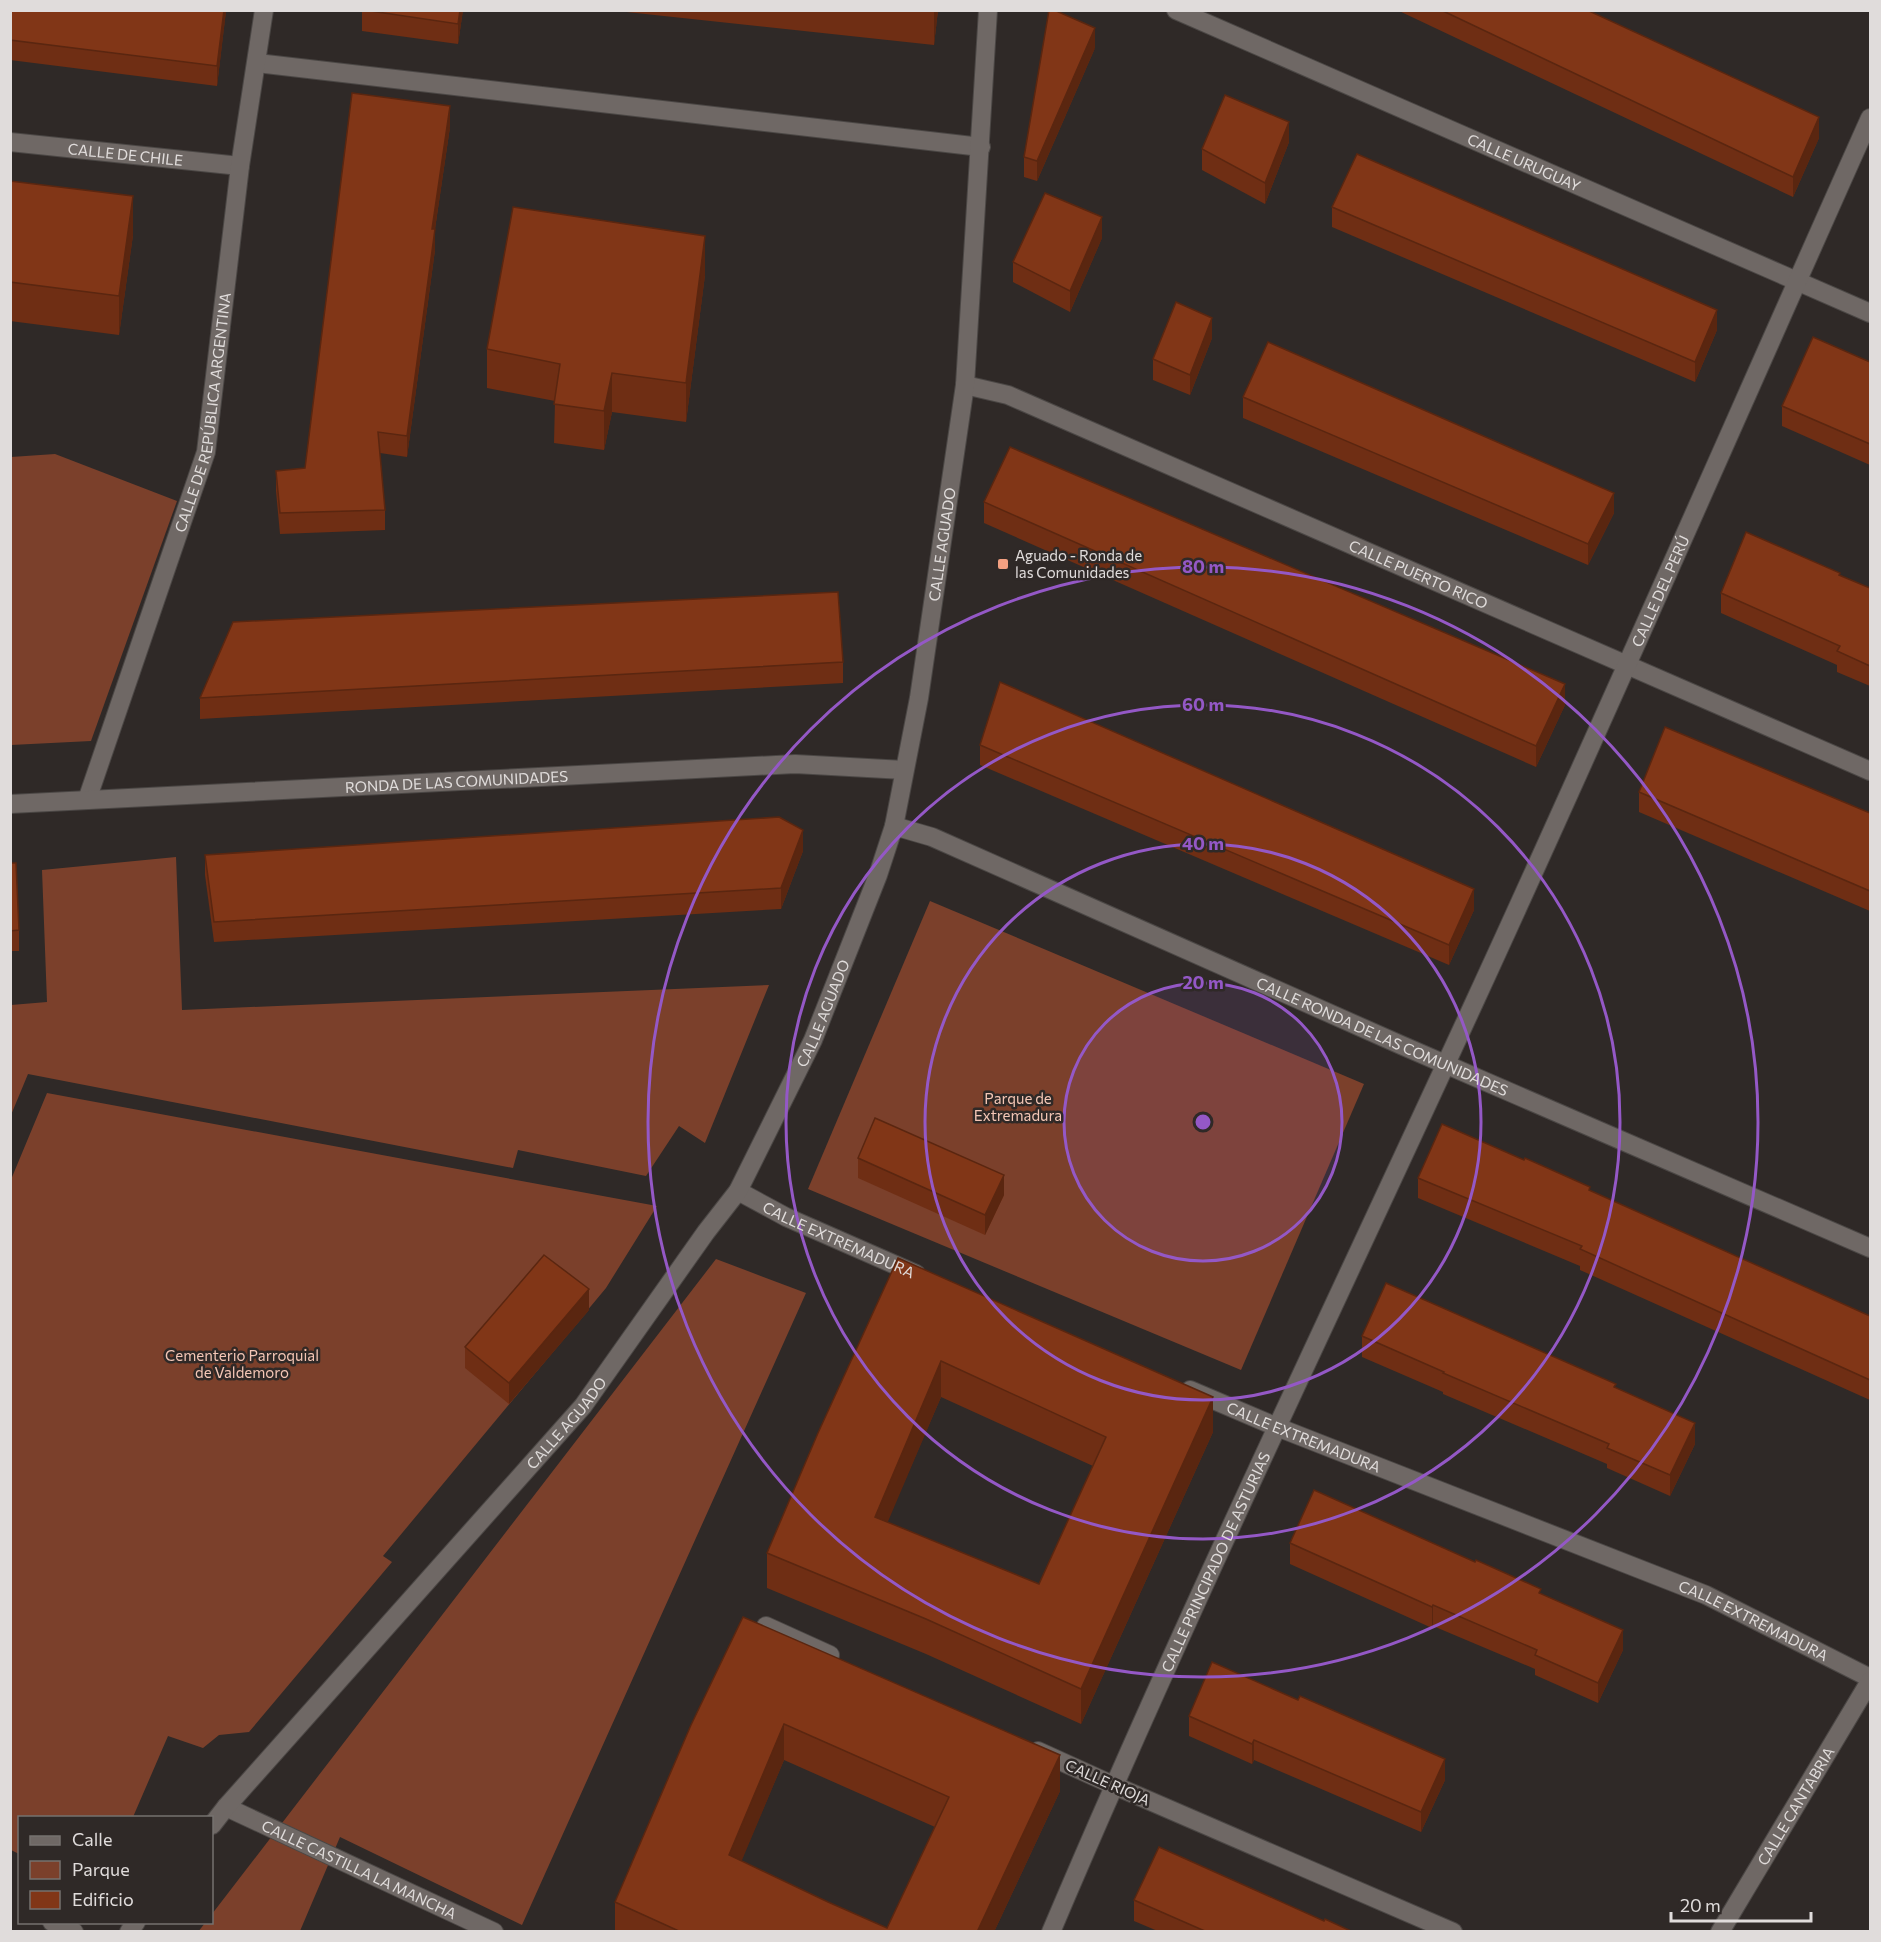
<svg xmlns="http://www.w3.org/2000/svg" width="1881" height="1942" font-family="Commissioner,sans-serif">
<rect width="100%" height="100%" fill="#2f2927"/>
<g fill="#7b402b">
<polygon points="55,454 177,501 91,741 11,745 11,457"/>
<polygon points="176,857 182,1010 769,985 705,1143 679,1126 646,1176 518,1150 513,1168 28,1074 11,1115 11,1005 47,1002 42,870"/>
<polygon points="930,901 1364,1084 1241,1370 808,1189"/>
<polygon points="47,1093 657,1206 606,1288 383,1556 392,1562 249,1732 219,1735 203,1748 168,1736 133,1817 20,1818 19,1854 11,1850 10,1182"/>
<polygon points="716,1259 806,1293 522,1925 340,1837 300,1931 198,1932 205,1923 212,1922 212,1914"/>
</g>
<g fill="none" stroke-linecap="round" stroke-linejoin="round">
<defs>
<g id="lane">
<polyline points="766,1626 830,1655"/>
<polyline points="1038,1751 1113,1785"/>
<polyline points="52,1922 74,1932"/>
</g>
<g id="street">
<path id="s1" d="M1176,10L1870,313"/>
<polyline points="257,63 981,147"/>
<path id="s2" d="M10,142L240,166"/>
<path id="s3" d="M965,385L1008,395L1870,771"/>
<path id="s4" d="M87,800L206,452L240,166L264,10"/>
<path id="s5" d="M10,804L795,764L904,770"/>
<path id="s6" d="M894,826L932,837L1401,1045L1870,1248"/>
<path id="s7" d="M738,1191L786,1217L916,1274"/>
<path id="s8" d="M1190,1390L1277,1427L1706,1595L1870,1678"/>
<polyline points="1113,1785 1453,1932"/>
<path id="s9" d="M226,1807L494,1932"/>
<path id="s10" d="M1051,1932C1184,1618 1332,1312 1474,1003C1609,710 1738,413 1870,118"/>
<path id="s11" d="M1720,1932L1870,1681"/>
</g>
<g id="secondary">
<path id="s12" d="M212,1825L226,1807L583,1406L706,1232L738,1191L813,1040L878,875L894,826L919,698L965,385L988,10"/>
<polyline points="129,1932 136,1922"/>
</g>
</defs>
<use href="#lane" stroke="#4b4745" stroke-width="20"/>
<use href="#street" stroke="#4b4745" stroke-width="20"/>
<use href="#secondary" stroke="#4b4745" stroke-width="20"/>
<use href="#lane" stroke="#6f6865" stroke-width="18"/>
<use href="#street" stroke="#6f6865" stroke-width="18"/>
<use href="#secondary" stroke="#6f6865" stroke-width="18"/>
</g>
<g fill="#6f2e14" fill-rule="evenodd">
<polygon points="10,10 226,10 217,86 10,60"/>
<polygon points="362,10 463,10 458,44 362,31"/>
<polygon points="608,10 938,10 934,45"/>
<polygon points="1397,10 1587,10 1819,138 1793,197"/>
<polygon points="1095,48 1037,181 1024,177 1024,157"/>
<polygon points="450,127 435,229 435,250 407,457 380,453 385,510 385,530 280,534 276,491 276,471 305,468"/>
<polygon points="1289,142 1265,204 1202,170 1202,149"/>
<polygon points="10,181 133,235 119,335 10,321"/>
<polygon points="1332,207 1717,330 1695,382 1332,227"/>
<polygon points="1102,238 1070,312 1013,282 1013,262"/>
<polygon points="705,275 686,422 612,412 604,450 554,443 555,401 487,388 487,349"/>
<polygon points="1212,338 1190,395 1153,380 1153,359"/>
<polygon points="1870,362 1870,465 1782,426 1782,406"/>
<polygon points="1243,397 1614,513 1588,565 1243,418"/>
<polygon points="984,502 1565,705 1536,767 984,523"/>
<polygon points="1840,576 1870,588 1870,686 1837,672 1837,665 1721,613 1721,593"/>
<polygon points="843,662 843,683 200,719 200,698"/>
<polygon points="980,745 1474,910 1449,965 980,765"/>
<polygon points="1639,792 1870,813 1870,911 1639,812"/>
<polygon points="803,851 781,909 214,942 205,875 205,855"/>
<polygon points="10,863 19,930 19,951 10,951"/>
<polygon points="858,1158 1004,1195 985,1235 858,1178"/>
<polygon points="1418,1178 1590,1191 1870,1316 1870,1400 1580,1270 1580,1266 1418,1198"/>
<path d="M898,1258L1213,1432L1081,1724L926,1654L767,1588V1553ZM941,1397L1093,1466L1039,1584L887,1522Z"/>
<polygon points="589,1310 509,1404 465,1368 465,1347"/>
<polygon points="1362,1336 1616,1388 1695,1444 1670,1496 1607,1468 1607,1464 1443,1394 1443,1392 1362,1357"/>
<polygon points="1290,1543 1541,1594 1623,1650 1598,1703 1535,1675 1535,1669 1433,1626 1432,1628 1290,1564"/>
<path d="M743,1617L1060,1791L994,1932H615V1902ZM784,1760L935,1827L887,1928L828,1902L741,1861Z"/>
<polygon points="1189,1716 1445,1780 1421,1832 1254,1760 1252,1764 1189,1736"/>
<polygon points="1134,1900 1324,1921 1353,1932 1160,1932 1134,1921"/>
</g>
<g fill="#5a2610">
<polygon points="224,10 226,10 226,12 217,86 217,66"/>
<polygon points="460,10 463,10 458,44 458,24"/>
<polygon points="934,10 938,10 934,45"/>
<polygon points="1095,28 1095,48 1037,181 1037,161"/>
<polygon points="450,106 450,127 432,249 432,229"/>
<polygon points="1819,117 1819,138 1793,197 1793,177"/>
<polygon points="1289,122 1289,142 1265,204 1265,183"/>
<polygon points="133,196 133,235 119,335 119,296"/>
<polygon points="1102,217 1102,238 1070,312 1070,291"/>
<polygon points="435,229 435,250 407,457 407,436"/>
<polygon points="705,236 705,275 686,422 686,383"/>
<polygon points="1717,310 1717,330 1695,382 1695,362"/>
<polygon points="1212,318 1212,338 1190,395 1190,375"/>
<polygon points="612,373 612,412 604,450 604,411"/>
<polygon points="1614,493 1614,513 1588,565 1588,544"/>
<polygon points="1565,684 1565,705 1536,767 1536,746"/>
<polygon points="803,830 803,851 781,909 781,888"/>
<polygon points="1474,889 1474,910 1449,965 1449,945"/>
<polygon points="1004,1175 1004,1195 985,1235 985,1215"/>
<polygon points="589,1289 589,1310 509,1404 509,1383"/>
<polygon points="941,1361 941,1397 875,1552 875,1517"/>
<polygon points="1213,1397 1213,1432 1081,1724 1081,1689"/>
<polygon points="1695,1423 1695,1444 1670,1496 1670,1475"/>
<polygon points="1433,1605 1433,1626 1432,1628 1432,1607"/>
<polygon points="1623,1630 1623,1650 1598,1703 1598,1683"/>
<polygon points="784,1724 784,1760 729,1891 729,1855"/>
<polygon points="1254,1740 1254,1760 1252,1764 1252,1744"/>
<polygon points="1060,1755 1060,1791 994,1932 977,1932"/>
<polygon points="1445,1759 1445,1780 1421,1832 1421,1812"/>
</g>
<g fill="#813617" stroke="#5a2610" stroke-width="1.5" fill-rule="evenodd">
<polygon points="10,10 224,10 217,66 10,40"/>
<polygon points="364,10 460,10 458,24"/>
<polygon points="1049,10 1054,10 1095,28 1037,161 1024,157"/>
<polygon points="1441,10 1587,10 1819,117 1793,177"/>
<polygon points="352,93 450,106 432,229 435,229 407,436 378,432 385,510 280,513 276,471 305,468"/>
<polygon points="1225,95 1289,122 1265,183 1202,149"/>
<polygon points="1357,154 1717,310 1695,362 1332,207"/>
<polygon points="10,181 133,196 119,296 10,282"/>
<polygon points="1045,193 1102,217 1070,291 1013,262"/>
<polygon points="513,207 705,236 686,383 612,373 604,411 554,404 560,364 487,349"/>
<polygon points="1176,302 1212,318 1190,375 1153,359"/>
<polygon points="1813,337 1870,362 1870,444 1782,406"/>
<polygon points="1268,342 1614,493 1588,544 1243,397"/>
<polygon points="1010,447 1565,684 1536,746 984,502"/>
<polygon points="1746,532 1840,573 1839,575 1870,588 1870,666 1837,651 1840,646 1721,593"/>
<polygon points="838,592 843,662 200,698 233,622"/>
<polygon points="1000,682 1474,889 1449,945 980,745"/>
<polygon points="1665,727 1870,813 1870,891 1639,792"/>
<polygon points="779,817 803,830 781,888 214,922 205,855"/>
<polygon points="10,863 16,863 19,930 10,931"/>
<polygon points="875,1118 1004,1175 985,1215 858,1158"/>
<polygon points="1442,1124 1524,1160 1525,1158 1590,1187 1589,1190 1870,1316 1870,1380 1580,1249 1582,1246 1418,1178"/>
<polygon points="544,1255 589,1289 509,1383 465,1347"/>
<path d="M898,1258L1213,1397L1081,1689L926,1619L767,1553L818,1433ZM941,1361L1106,1437L1039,1584L875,1517Z"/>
<polygon points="1386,1283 1616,1384 1614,1387 1695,1423 1670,1475 1607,1448 1609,1444 1443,1373 1444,1372 1362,1336"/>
<polygon points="1314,1490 1475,1562 1476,1560 1541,1589 1539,1593 1623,1630 1598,1683 1535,1655 1537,1650 1433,1605 1432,1607 1290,1543"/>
<path d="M743,1617L1060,1755L977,1932H681L615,1902L691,1725ZM784,1724L949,1797L887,1928L828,1902L729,1855Z"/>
<polygon points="1212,1662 1298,1700 1300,1696 1445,1759 1421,1812 1254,1740 1252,1744 1189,1716"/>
<polygon points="1159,1847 1324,1921 1325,1919 1353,1932 1207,1932 1134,1900"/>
</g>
<circle cx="1203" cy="1122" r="139" fill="#9458c6" fill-opacity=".12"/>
<g fill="none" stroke="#9458c6" stroke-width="3">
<circle cx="1203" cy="1122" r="139"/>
<circle cx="1203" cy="1122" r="278"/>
<circle cx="1203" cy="1122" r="417"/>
<circle cx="1203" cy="1122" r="555"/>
</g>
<rect fill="#f3a081" stroke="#2f2927" stroke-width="2" x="997" y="558" width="12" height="12" rx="3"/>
<g text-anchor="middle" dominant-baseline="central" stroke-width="5" stroke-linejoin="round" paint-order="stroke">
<g font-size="15" fill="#e0dcdb" stroke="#2f2927">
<text stroke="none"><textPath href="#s2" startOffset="116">CALLE DE CHILE</textPath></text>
<text stroke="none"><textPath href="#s1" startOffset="380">CALLE URUGUAY</textPath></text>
<text stroke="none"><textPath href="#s4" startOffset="406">CALLE DE REPÚBLICA ARGENTINA</textPath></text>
<text stroke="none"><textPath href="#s12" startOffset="1508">CALLE AGUADO</textPath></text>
<text stroke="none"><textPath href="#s3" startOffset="492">CALLE PUERTO RICO</textPath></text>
<text stroke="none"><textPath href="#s10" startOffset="1473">CALLE DEL PERÚ</textPath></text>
<text stroke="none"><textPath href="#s5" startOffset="447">RONDA DE LAS COMUNIDADES</textPath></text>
<text stroke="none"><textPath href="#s12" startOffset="1022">CALLE AGUADO</textPath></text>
<text stroke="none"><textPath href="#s6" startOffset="532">CALLE RONDA DE LAS COMUNIDADES</textPath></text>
<text stroke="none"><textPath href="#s7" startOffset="112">CALLE EXTREMADURA</textPath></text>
<text stroke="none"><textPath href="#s12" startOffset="536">CALLE AGUADO</textPath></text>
<text stroke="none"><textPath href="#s8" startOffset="123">CALLE EXTREMADURA</textPath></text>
<text stroke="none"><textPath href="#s10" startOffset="405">CALLE PRINCIPADO DE ASTURIAS</textPath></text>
<text stroke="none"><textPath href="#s8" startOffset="609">CALLE EXTREMADURA</textPath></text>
<text transform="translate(1108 1782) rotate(24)">CALLE RIOJA</text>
<text stroke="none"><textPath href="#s11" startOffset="147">CALLE CANTABRIA</textPath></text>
<text stroke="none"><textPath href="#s9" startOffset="147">CALLE CASTILLA LA MANCHA</textPath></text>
</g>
<g font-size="15" fill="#e0dcdb" stroke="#2f2927" text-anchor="start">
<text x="1015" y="555">Aguado - Ronda de<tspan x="1015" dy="17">las Comunidades</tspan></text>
</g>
<g font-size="15" fill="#f5c7b6" stroke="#2f2927">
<text x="1018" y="1098">Parque de<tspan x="1018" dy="17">Extremadura</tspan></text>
<text x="242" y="1355">Cementerio Parroquial<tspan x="242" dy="17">de Valdemoro</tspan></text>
</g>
</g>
<circle cx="1203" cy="1122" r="9" fill="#9458c6" stroke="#2f2927" stroke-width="3"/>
<g font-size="18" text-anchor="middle" font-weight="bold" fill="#9458c6" stroke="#2f2927" stroke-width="5" stroke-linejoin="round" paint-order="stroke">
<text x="1203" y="573">80 m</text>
<text x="1203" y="711">60 m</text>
<text x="1203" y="850">40 m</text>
<text x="1203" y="989">20 m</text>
</g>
<rect width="1881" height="1942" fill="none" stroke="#e0dcdb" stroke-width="24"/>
<rect x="18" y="1816" width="195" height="108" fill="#2f2927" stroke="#76716f" stroke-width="1.5"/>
<rect x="30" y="1836" width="30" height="9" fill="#6f6865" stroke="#76716f" stroke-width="1.5"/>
<text x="72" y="1846" font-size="18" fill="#e0dcdb">Calle</text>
<rect x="30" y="1861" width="30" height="18" fill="#7b402b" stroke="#76716f" stroke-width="1.5"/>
<text x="72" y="1876" font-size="18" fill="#e0dcdb">Parque</text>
<rect x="30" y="1891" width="30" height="18" fill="#813617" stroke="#76716f" stroke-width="1.5"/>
<text x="72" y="1906" font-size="18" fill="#e0dcdb">Edificio</text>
<path d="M1671 1912v9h140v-9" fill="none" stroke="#e0dcdb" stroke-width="3"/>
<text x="1680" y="1912" font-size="18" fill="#e0dcdb" stroke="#2f2927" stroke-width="4.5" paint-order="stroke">20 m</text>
</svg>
